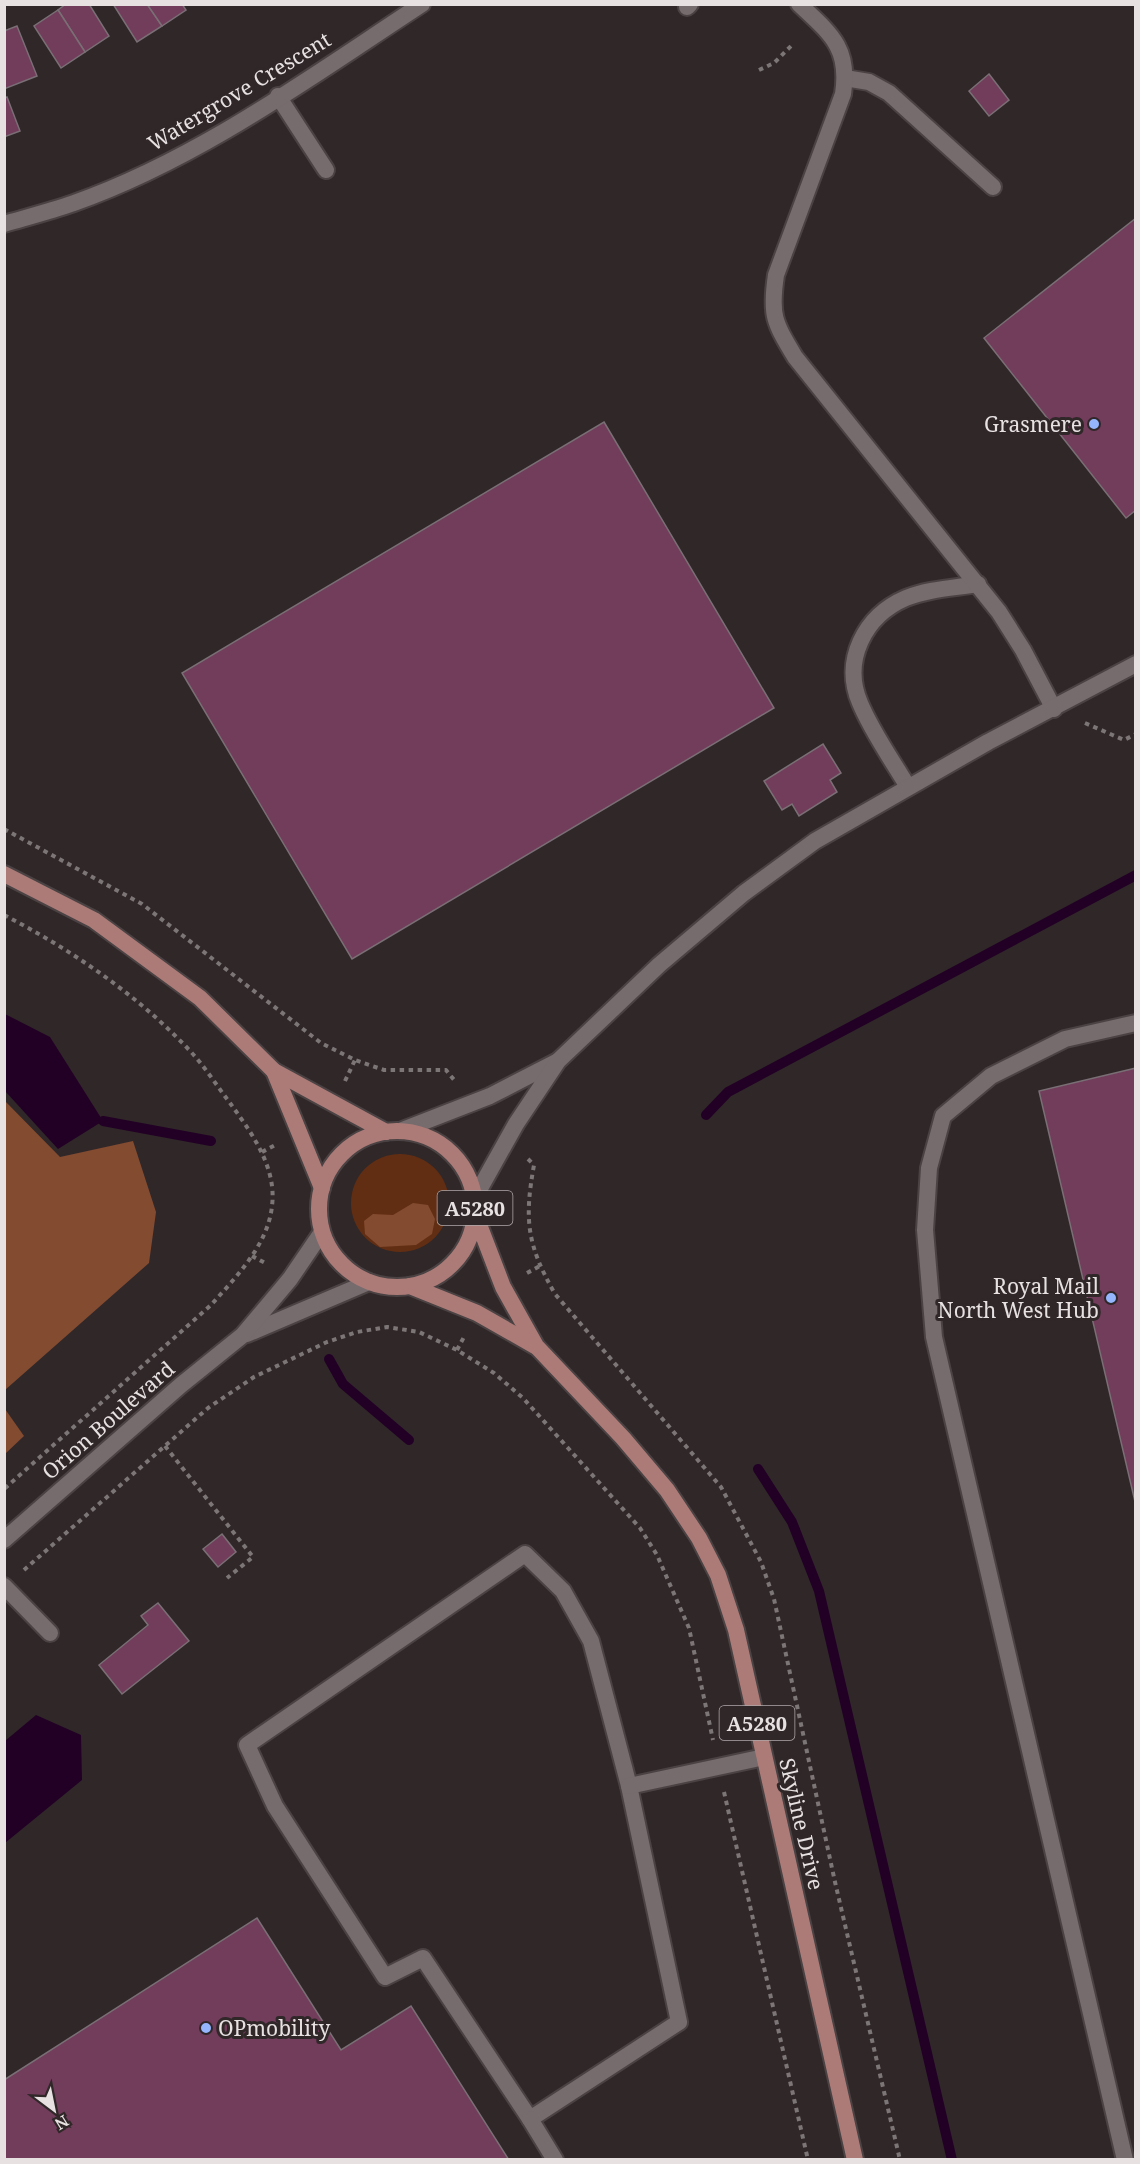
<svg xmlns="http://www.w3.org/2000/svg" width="1140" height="2164" font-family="'Noto Serif',serif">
<rect width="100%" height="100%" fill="#302729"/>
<circle fill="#612e13" cx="400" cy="1203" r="49"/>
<g fill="#834b30">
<polygon points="5,1101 60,1157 133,1141 156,1212 149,1263 5,1390"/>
<polygon points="413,1203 428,1205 435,1219 432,1234 416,1245 380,1247 365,1234 364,1221 373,1214 393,1215"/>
<polygon points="5,1409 24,1436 5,1454 4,1454"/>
</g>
<g fill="#220025">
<polygon points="5,1014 50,1037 103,1121 58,1149 5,1091"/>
<polygon points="36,1715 81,1735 82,1780 5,1843 5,1741"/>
</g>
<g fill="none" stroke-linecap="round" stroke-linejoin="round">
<g stroke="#220025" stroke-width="10">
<polyline points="706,1115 728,1092 1136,875"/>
<polyline points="103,1121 211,1141"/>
<polyline points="329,1359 343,1384 409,1440"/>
<polyline points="758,1469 792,1522 819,1591 952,2160"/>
</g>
</g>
<g fill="#723c5b" stroke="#796f74" stroke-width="1.5">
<polygon points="66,4 89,4 109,36 85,52 58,10"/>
<polygon points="113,4 147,4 162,26 137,42"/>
<polygon points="147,4 182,4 186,10 162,26"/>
<polygon points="58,10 85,52 61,68 34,26"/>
<polygon points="17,26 37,76 4,89 4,31"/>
<polygon points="989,74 1009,100 989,116 969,91"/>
<polygon points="7,97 20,131 4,137 4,98"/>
<polygon points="1136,218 1136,510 1126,518 984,338"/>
<polygon points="604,422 774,708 352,959 182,673"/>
<polygon points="823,744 841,773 830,780 837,792 799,816 792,804 782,810 764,781"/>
<polygon points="1136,1068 1136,1506 1039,1091"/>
<polygon points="222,1534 236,1552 218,1567 203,1549"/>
<polygon points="158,1603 189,1641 122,1694 99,1665 148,1625 141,1616"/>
<polygon points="257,1918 341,2050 411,2006 509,2160 4,2160 4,2080"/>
</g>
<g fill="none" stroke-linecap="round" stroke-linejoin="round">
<defs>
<g id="service">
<polyline points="687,7 690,4"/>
<polyline points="845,78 869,82 889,93 993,187"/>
<polyline points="278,96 326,170"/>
<path d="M4,224C28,217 51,211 74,203C199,159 312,76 422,4"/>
<path d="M908,787C892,760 872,732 860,703C842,661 864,616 906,598C928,589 954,588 978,584"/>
<polygon points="525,1554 563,1591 591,1641 629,1786 679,2022 530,2119 423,1958 385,1977 275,1806 247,1745"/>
<polyline points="4,1586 50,1633"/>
<polyline points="629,1786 764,1757"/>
<polyline points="530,2119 555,2160"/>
<polyline points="1125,2160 934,1337 925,1230 929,1168 943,1116 991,1076 1065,1039 1136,1023"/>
</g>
<g id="minor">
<path d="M799,4C831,34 850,48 843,94L776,275C770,315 774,322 795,357L999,612L1023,650L1054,709"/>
<polyline points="400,1131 490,1096 556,1062"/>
<polyline points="474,1199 516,1124 558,1061 659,965 744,893 815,841 988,742 1136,664"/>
<polyline points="247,1334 369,1282"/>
<polyline points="4,1540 181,1385 243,1335 290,1279 322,1232"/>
</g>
<g id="primary">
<polyline points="4,874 94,920 200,998 274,1071 386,1132"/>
<polyline points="274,1071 322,1188"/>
<circle cx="397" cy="1209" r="78"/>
<polyline points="475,1214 503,1287 536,1346 623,1438 667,1490 699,1538 718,1575 736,1630 855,2160"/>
<polyline points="410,1286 477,1313 535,1346"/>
</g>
</defs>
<use href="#service" stroke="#4a4243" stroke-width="20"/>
<use href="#minor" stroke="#4a4243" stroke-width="20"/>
<use href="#primary" stroke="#4a4243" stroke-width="20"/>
<g stroke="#7d7677" stroke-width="4" stroke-dasharray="4.5 4.5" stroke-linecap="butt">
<polyline points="759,70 774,63 794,43"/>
<polyline points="1085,723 1124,740 1136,734"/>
<polyline points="4,829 142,904 321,1043 355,1060 384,1070 446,1070 455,1081"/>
<path d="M4,915C72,950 139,996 191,1052C205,1067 217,1086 230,1103C251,1132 277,1167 272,1206C268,1245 236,1277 211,1305L4,1489"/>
<polyline points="345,1081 355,1060"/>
<polyline points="262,1152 277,1144"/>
<path d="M528,1159L534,1165C524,1220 527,1245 555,1294L721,1487L761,1562L774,1599L835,1882L900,2160"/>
<polyline points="252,1256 267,1264"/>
<polyline points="527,1273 540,1266"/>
<polyline points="457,1350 465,1335"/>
<polyline points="165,1446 253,1557 227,1578"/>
<polyline points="24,1570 208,1408 254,1377 327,1342 357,1332 387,1327 419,1332 457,1350 494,1373 523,1398 640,1528 657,1555 689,1628 713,1740"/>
<polyline points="724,1792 808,2160"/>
</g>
<use href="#service" stroke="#766b6d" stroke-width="16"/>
<use href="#minor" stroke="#766b6d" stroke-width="16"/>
<use href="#primary" stroke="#ac7b78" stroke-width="16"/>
</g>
<g fill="#95b6fd" stroke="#302729" stroke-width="2">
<circle cx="1094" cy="424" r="6"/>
<circle cx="1111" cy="1298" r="6"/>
<circle cx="206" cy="2028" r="6"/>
</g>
<g text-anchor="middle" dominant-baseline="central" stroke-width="6" stroke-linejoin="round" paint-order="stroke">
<g fill="#302729" stroke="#b0a9aa" stroke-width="1.5">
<rect x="437.5" y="1191" width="75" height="34" rx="4.5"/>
<rect x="719.5" y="1706" width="75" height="34" rx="4.5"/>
</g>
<g font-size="20" font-weight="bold" fill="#e7e1e2">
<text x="475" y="1208">A5280</text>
<text x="757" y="1723">A5280</text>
</g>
<g font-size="21" fill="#e7e1e2" stroke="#302729">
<text transform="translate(239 91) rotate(-31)">Watergrove Crescent</text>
<text transform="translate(108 1420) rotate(-41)">Orion Boulevard</text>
<text transform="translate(802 1824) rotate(77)">Skyline Drive</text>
</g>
<g font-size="21" fill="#e7e1e2" stroke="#302729" text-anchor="end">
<text x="1082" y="424">Grasmere</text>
<text x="1099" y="1286">Royal Mail<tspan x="1099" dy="24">North West Hub</tspan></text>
<text x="218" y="2028" text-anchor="start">OPmobility</text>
</g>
</g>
<rect width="1140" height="2164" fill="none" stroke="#e7e1e2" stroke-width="12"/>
<g transform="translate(54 2110) rotate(148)" stroke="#302729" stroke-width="4.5" paint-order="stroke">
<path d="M0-4.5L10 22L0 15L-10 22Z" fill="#e7e1e2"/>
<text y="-9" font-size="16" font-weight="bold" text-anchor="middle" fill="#e7e1e2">N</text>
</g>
</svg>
